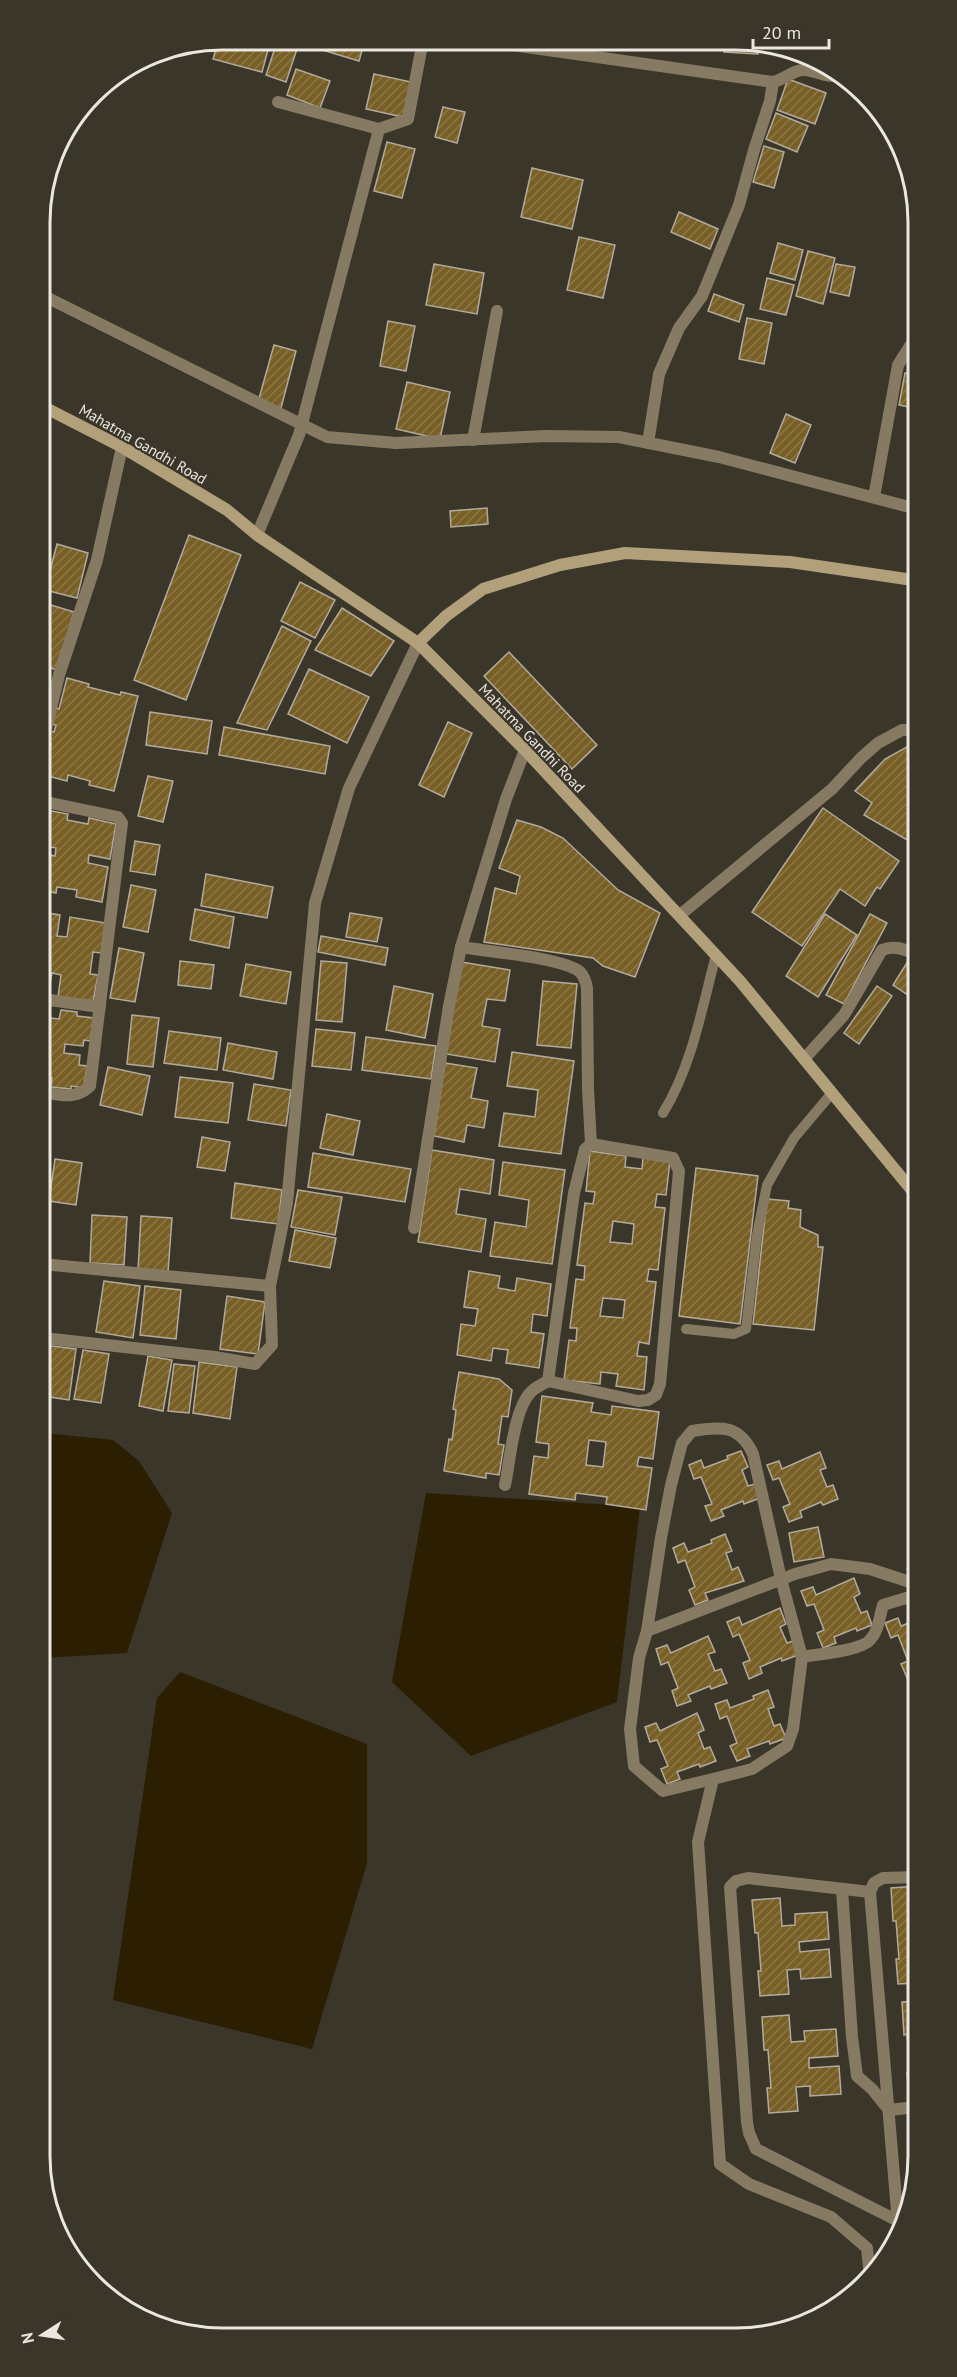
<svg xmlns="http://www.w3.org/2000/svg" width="957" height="2377" font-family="'PT Sans',sans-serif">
<defs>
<pattern id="building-hatch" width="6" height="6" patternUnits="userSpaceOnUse" patternTransform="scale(1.5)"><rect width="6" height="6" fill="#785f26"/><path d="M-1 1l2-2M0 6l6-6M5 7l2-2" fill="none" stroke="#8b7645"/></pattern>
</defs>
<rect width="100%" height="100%" fill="#3b362a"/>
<g fill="#2b1e01">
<polygon points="43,1433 113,1440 139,1461 172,1513 127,1653 44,1658"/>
<polygon points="426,1493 640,1507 617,1702 471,1756 392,1682"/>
<polygon points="180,1672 367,1744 367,1863 312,2049 113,2000 157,1698"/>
</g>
<g fill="url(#building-hatch)" stroke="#b2ab9d" stroke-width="1.5" fill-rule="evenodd">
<polygon points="219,39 271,39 262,72 213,59"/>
<polygon points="278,39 290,39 299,43 286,82 266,75"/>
<polygon points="300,39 365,40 359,61 299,43"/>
<polygon points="724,42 758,42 758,54 724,52"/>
<polygon points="296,69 330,81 320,108 287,95"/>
<polygon points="374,74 411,82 403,117 366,109"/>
<polygon points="788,79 826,93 815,124 777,110"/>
<polygon points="443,107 465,112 457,143 435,137"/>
<polygon points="776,113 808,126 797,152 766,139"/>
<polygon points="387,142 415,149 402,198 374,191"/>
<polygon points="764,146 784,152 774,188 753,182"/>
<polygon points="532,168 583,180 572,229 521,217"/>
<polygon points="679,212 718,229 710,249 671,232"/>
<polygon points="579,237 615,245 603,298 567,290"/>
<polygon points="778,243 803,250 795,280 770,273"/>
<polygon points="808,251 835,258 823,304 796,296"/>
<polygon points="434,264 484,273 477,314 426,305"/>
<polygon points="836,264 855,267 849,296 830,292"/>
<polygon points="767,278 794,285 786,315 760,309"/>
<polygon points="714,294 744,305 739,322 708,311"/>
<polygon points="747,318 772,323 764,364 739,359"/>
<polygon points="388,321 415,326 406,371 380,366"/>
<polygon points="274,345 296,351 281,408 258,402"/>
<polygon points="905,373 912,374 913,408 899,405"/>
<polygon points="407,382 450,392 440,439 396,429"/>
<polygon points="786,414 811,425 795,463 770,453"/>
<polygon points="487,508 488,524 451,527 450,511"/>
<polygon points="189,535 241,555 186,700 134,680"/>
<polygon points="40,539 47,541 40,560"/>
<polygon points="57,544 88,553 77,598 45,590"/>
<polygon points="300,582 335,600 315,638 281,621"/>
<polygon points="41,602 74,612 57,670 41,665"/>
<polygon points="342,608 394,641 371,676 315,650"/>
<polygon points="282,626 311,641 267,730 237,723"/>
<polygon points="509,652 597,745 572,769 484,676"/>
<polygon points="309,669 369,697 347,743 288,714"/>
<polygon points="41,674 48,675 41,705 45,706 41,722"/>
<polygon points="67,678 89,684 88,687 120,695 121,692 138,696 114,791 89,785 90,781 68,775 67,781 44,775 51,744 47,743 50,731 54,732 56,725 52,724 56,708 59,709"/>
<polygon points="150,712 212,721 207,754 146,745"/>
<polygon points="448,722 472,733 444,797 419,785"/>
<polygon points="224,727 330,746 325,774 219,755"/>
<polygon points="914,743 914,844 864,815 872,803 855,791 885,759"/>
<polygon points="148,776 173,781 163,822 138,816"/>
<polygon points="823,808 899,861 880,889 877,887 865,906 840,889 802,946 752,912"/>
<polygon points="41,809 68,814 67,820 88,824 89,818 116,824 110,859 89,855 88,863 108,867 102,902 76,897 77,890 57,887 56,893 41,890 41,853 55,856 56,848 41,845"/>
<polygon points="517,820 541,827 563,838 618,890 660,913 635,977 603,966 593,958 484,942 495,888 516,894 520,876 499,868"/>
<polygon points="135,841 160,845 155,875 130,871"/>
<polygon points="206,874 273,887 267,918 201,906"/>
<polygon points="131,885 156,890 148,932 123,927"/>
<polygon points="195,909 234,917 229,948 190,940"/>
<polygon points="41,912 60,915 57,936 67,937 70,917 106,923 101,953 93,952 90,974 98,975 93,1003 58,997 61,975 52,973 48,995 42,994"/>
<polygon points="350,913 382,918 377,942 346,937"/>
<polygon points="825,914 857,935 818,997 786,976"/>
<polygon points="870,914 887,923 844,1004 826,995"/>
<polygon points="321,936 388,948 385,965 318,952"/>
<polygon points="119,948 144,953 135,1002 110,998"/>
<polygon points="910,958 914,960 914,999 893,985"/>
<polygon points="180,961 214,965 211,989 178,985"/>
<polygon points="321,961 347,963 342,1022 316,1020"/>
<polygon points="461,962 510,970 505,1001 487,999 482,1026 500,1029 495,1062 446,1054"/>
<polygon points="246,964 291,972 286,1004 240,996"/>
<polygon points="543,981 577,984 571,1048 537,1045"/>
<polygon points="394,986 433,994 425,1038 386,1030"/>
<polygon points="877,986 892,996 859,1044 844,1033"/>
<polygon points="61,1010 77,1012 77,1016 94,1018 90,1041 84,1040 83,1046 65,1044 64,1053 80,1055 79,1065 87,1066 84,1088 71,1086 71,1089 51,1087 52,1078 42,1077 42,1017 59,1019"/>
<polygon points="132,1015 159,1018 153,1067 127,1064"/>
<polygon points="316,1029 355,1033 351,1070 312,1066"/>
<polygon points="169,1031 221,1038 217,1070 164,1063"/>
<polygon points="366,1037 436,1046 431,1079 362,1070"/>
<polygon points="228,1043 277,1052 273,1079 223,1070"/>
<polygon points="512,1052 574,1061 561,1154 499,1146 504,1113 535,1117 538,1090 507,1086"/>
<polygon points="445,1063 477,1068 471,1098 488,1101 484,1128 467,1125 464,1142 434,1136"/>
<polygon points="108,1067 150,1076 142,1115 100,1105"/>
<polygon points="180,1077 233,1083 228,1123 175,1117"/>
<polygon points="254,1084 291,1090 286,1126 248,1120"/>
<polygon points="327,1114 360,1121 353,1155 320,1148"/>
<polygon points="202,1137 230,1142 225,1171 197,1167"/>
<polygon points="432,1150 494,1160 490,1194 460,1189 456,1214 486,1219 481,1252 418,1242"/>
<path d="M590,1151L626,1156L625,1167L642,1169L643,1158L670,1161L666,1195L657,1194L655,1207L665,1208L658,1270L649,1269L647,1281L656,1282L649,1344L639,1342L637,1356L647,1357L644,1390L616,1386L618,1374L601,1372L600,1384L564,1380L569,1340L576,1341L577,1328H570L576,1279L584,1280L585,1266L577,1265L585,1203L593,1204L595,1192L586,1191ZM613,1221L634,1224L632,1244L610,1242ZM603,1298L625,1300L623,1318L600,1316Z"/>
<polygon points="313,1153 411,1169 405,1202 308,1187"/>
<polygon points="55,1159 82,1163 76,1205 49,1201"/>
<polygon points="503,1162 565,1170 552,1264 490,1256 495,1222 526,1227 529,1200 499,1195"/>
<polygon points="696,1168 758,1176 740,1324 679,1316"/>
<polygon points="235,1183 282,1190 278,1224 231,1218"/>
<polygon points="298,1190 342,1197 335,1235 291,1227"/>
<polygon points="767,1199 789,1201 788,1208 801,1210 800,1227 818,1235 818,1247 823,1247 814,1330 753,1324"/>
<polygon points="92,1215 127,1217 124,1265 90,1263"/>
<polygon points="141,1216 172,1218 168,1272 138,1270"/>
<polygon points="295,1230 336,1238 330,1268 289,1261"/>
<polygon points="915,1262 915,1291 909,1286"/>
<polygon points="469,1271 500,1276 498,1288 515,1291 517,1278 551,1284 547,1316 533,1314 531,1332 544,1334 539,1368 506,1363 508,1350 493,1348 491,1361 457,1355 461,1324 475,1326 478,1309 464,1307"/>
<polygon points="104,1281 140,1286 133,1338 96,1332"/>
<polygon points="145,1286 181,1290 176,1339 140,1335"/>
<polygon points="227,1296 265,1302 258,1354 220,1349"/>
<polygon points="44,1345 76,1349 69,1400 43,1396"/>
<polygon points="83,1350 109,1354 101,1403 74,1399"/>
<polygon points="148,1356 172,1360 163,1411 139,1406"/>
<polygon points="199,1362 237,1367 230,1419 193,1413"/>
<polygon points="174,1364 195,1366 189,1413 168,1411"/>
<polygon points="459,1372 499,1379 512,1390 508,1417 502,1416 498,1444 504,1445 499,1475 486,1473 486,1478 444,1471 449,1439 452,1440 456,1410 453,1409"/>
<path d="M542,1396L593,1403L591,1412L611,1415L612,1406L659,1412L653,1459L639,1457L637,1466L652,1468L646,1510L606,1504L607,1497L576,1493L575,1500L529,1494L534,1456L548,1458L549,1444L536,1442ZM589,1440L606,1442L603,1467L586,1465Z"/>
<polygon points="741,1451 748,1467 742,1470 748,1486 755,1484 760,1498 744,1504 743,1501 721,1510 724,1516 711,1521 705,1506 712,1504 701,1477 694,1479 689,1465 701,1460 704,1468 728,1459 727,1456"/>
<polygon points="820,1452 826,1468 820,1470 827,1487 833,1485 838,1499 823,1505 821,1502 800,1511 802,1517 789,1522 783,1507 790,1504 779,1478 773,1480 767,1465 779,1461 782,1469"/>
<polygon points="818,1527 824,1557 794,1562 789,1533"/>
<polygon points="725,1534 732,1551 726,1553 732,1570 738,1567 744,1581 705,1593 708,1600 695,1605 689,1590 695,1587 685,1560 678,1563 673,1548 684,1543 688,1552 712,1543 711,1540"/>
<polygon points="915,1541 916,1542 916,1571 907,1569"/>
<polygon points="854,1578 860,1594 854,1597 861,1613 867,1611 872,1625 857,1631 856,1628 834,1637 836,1643 823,1648 817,1633 824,1630 814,1604 807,1606 801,1591 813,1587 816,1595"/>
<polygon points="780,1608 786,1624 780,1627 787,1643 793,1641 798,1655 782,1661 781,1658 760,1667 762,1673 749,1679 743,1663 750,1660 739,1634 733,1637 727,1622 739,1617 742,1625"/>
<polygon points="898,1618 901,1626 916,1620 916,1676 908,1680 901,1664 908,1661 898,1635 891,1638 885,1623"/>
<polygon points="708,1636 715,1652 708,1654 715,1671 721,1669 727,1683 711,1689 710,1686 688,1695 691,1701 677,1706 672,1691 678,1688 668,1662 661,1665 656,1649 667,1645 671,1653"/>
<polygon points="768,1690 774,1707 768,1709 774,1726 780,1724 786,1738 770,1744 769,1741 747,1749 750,1756 737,1761 730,1746 737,1743 727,1716 720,1719 715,1704 727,1700 730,1708 754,1699 753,1696"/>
<polygon points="697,1713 704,1730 698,1733 704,1749 710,1747 716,1761 700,1767 699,1764 677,1772 680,1779 667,1784 661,1769 668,1766 657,1740 650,1742 645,1727 656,1723 660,1731"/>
<polygon points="917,1886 917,1983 898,1984 896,1959 899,1959 896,1921 893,1921 891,1888"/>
<polygon points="780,1898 782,1926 795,1925 795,1914 827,1912 829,1939 799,1942 800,1952 829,1949 831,1977 801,1979 800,1969 787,1970 789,1994 760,1996 758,1971 761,1971 758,1933 755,1933 752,1900"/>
<polygon points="917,2001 917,2097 909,2098 907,2073 910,2073 907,2034 904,2035 902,2002"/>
<polygon points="789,2015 791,2042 805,2041 804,2031 836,2029 838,2056 809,2058 809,2068 839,2066 841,2094 810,2096 810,2086 796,2087 798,2111 769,2113 767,2088 771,2088 768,2050 764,2050 762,2017"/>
<polygon points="918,2128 918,2161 916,2162 914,2129"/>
</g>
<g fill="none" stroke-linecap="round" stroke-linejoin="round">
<g stroke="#867a63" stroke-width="10">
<path d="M663,1113C692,1066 702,1008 716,955"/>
<polyline points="686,1329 734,1334 746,1329 757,1235 767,1185 794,1138 832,1093"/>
</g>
<g stroke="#867a63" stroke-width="12">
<polyline points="483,41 773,82"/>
<polyline points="278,102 379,129 408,119 423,40"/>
<polyline points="40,294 327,437 396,443 547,436 619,437 719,457 913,508"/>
<polyline points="473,440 497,311"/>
<path d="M648,443L659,374L679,328L702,296L739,205L754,150L770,101L773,82C784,80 794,69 805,70C817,71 827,78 839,76"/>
<polyline points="874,497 898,365 912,343"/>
<polyline points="257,535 299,435 379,129"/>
<polyline points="41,750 59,675 97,560 122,447"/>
<path d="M41,801L118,817L122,823L90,1086C76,1100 60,1095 42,1092"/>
<path d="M461,947C484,951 565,958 580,972C584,976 586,982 587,988L588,1089L591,1144"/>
<polyline points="42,999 100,1007"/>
<path d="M804,1059L844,1015L882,950C893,945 903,949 914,953"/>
<polyline points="414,1228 449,1006 461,947 506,799 525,750"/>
<polyline points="42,1264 270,1286"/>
<polyline points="43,1338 215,1357 255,1364 272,1345 270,1286 287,1203 315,903 349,788 418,643"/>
<path d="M505,1485C510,1461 514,1407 532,1391C536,1387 543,1384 548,1381L574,1193L585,1149L591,1144L673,1158L679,1171L660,1384L656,1395L648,1400L638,1401L548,1381"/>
<polyline points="647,1631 795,1574 831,1564 870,1569 916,1584"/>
<path d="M802,1657C817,1654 861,1651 870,1640C879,1630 879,1618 883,1605L916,1595"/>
<path d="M713,1779L752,1769L787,1746L793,1729L802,1657L781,1579L753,1454C740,1425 721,1426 692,1431L682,1443L671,1485L661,1538L647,1631L639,1658L630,1729L634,1766L663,1791L713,1779L698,1842L720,2164L749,2184L831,2217L867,2248L870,2277"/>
<polyline points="842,1889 852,2037 857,2076 872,2089 889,2110 917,2107"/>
<polyline points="870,1892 748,1878 736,1881 730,1887 747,2122 749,2133 756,2149 898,2221"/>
<polyline points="899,2235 870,1892 874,1883 883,1878 917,1877"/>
</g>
<polyline stroke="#867a63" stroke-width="12" points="680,915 832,789 861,758 878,743 902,730 913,730"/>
<g stroke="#b2a07b" stroke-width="12">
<polyline points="40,405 122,447 227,510 257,535 418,643 525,750 740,981 915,1194"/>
<polyline points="418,643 446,616 483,589 560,565 625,553 790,562 913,580"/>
</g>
</g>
<g text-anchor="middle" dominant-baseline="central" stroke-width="4.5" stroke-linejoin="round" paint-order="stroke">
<g font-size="15" fill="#ebe7e0" stroke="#3b362a">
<text transform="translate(143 444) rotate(30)">Mahatma Gandhi Road</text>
<text transform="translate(532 738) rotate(46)">Mahatma Gandhi Road</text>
</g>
</g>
<path d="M0 0H957V2377H0ZM222 50H736A172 172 0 0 1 908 222V2156A172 172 0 0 1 736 2328H222A172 172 0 0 1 50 2156V222A172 172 0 0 1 222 50Z" fill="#3b362a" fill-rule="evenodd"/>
<path fill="none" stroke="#ebe7e0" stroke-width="3" d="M222 50H736A172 172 0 0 1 908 222V2156A172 172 0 0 1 736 2328H222A172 172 0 0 1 50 2156V222A172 172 0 0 1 222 50Z"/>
<g transform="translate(42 2335) rotate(258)" stroke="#3b362a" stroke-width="4.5" paint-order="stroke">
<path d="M0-4.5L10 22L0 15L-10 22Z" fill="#ebe7e0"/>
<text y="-9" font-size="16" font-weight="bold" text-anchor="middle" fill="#ebe7e0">N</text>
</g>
<path d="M753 39v9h76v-9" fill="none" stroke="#ebe7e0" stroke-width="3"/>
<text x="762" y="39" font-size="18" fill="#ebe7e0" stroke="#3b362a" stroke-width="4.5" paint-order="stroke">20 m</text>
</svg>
